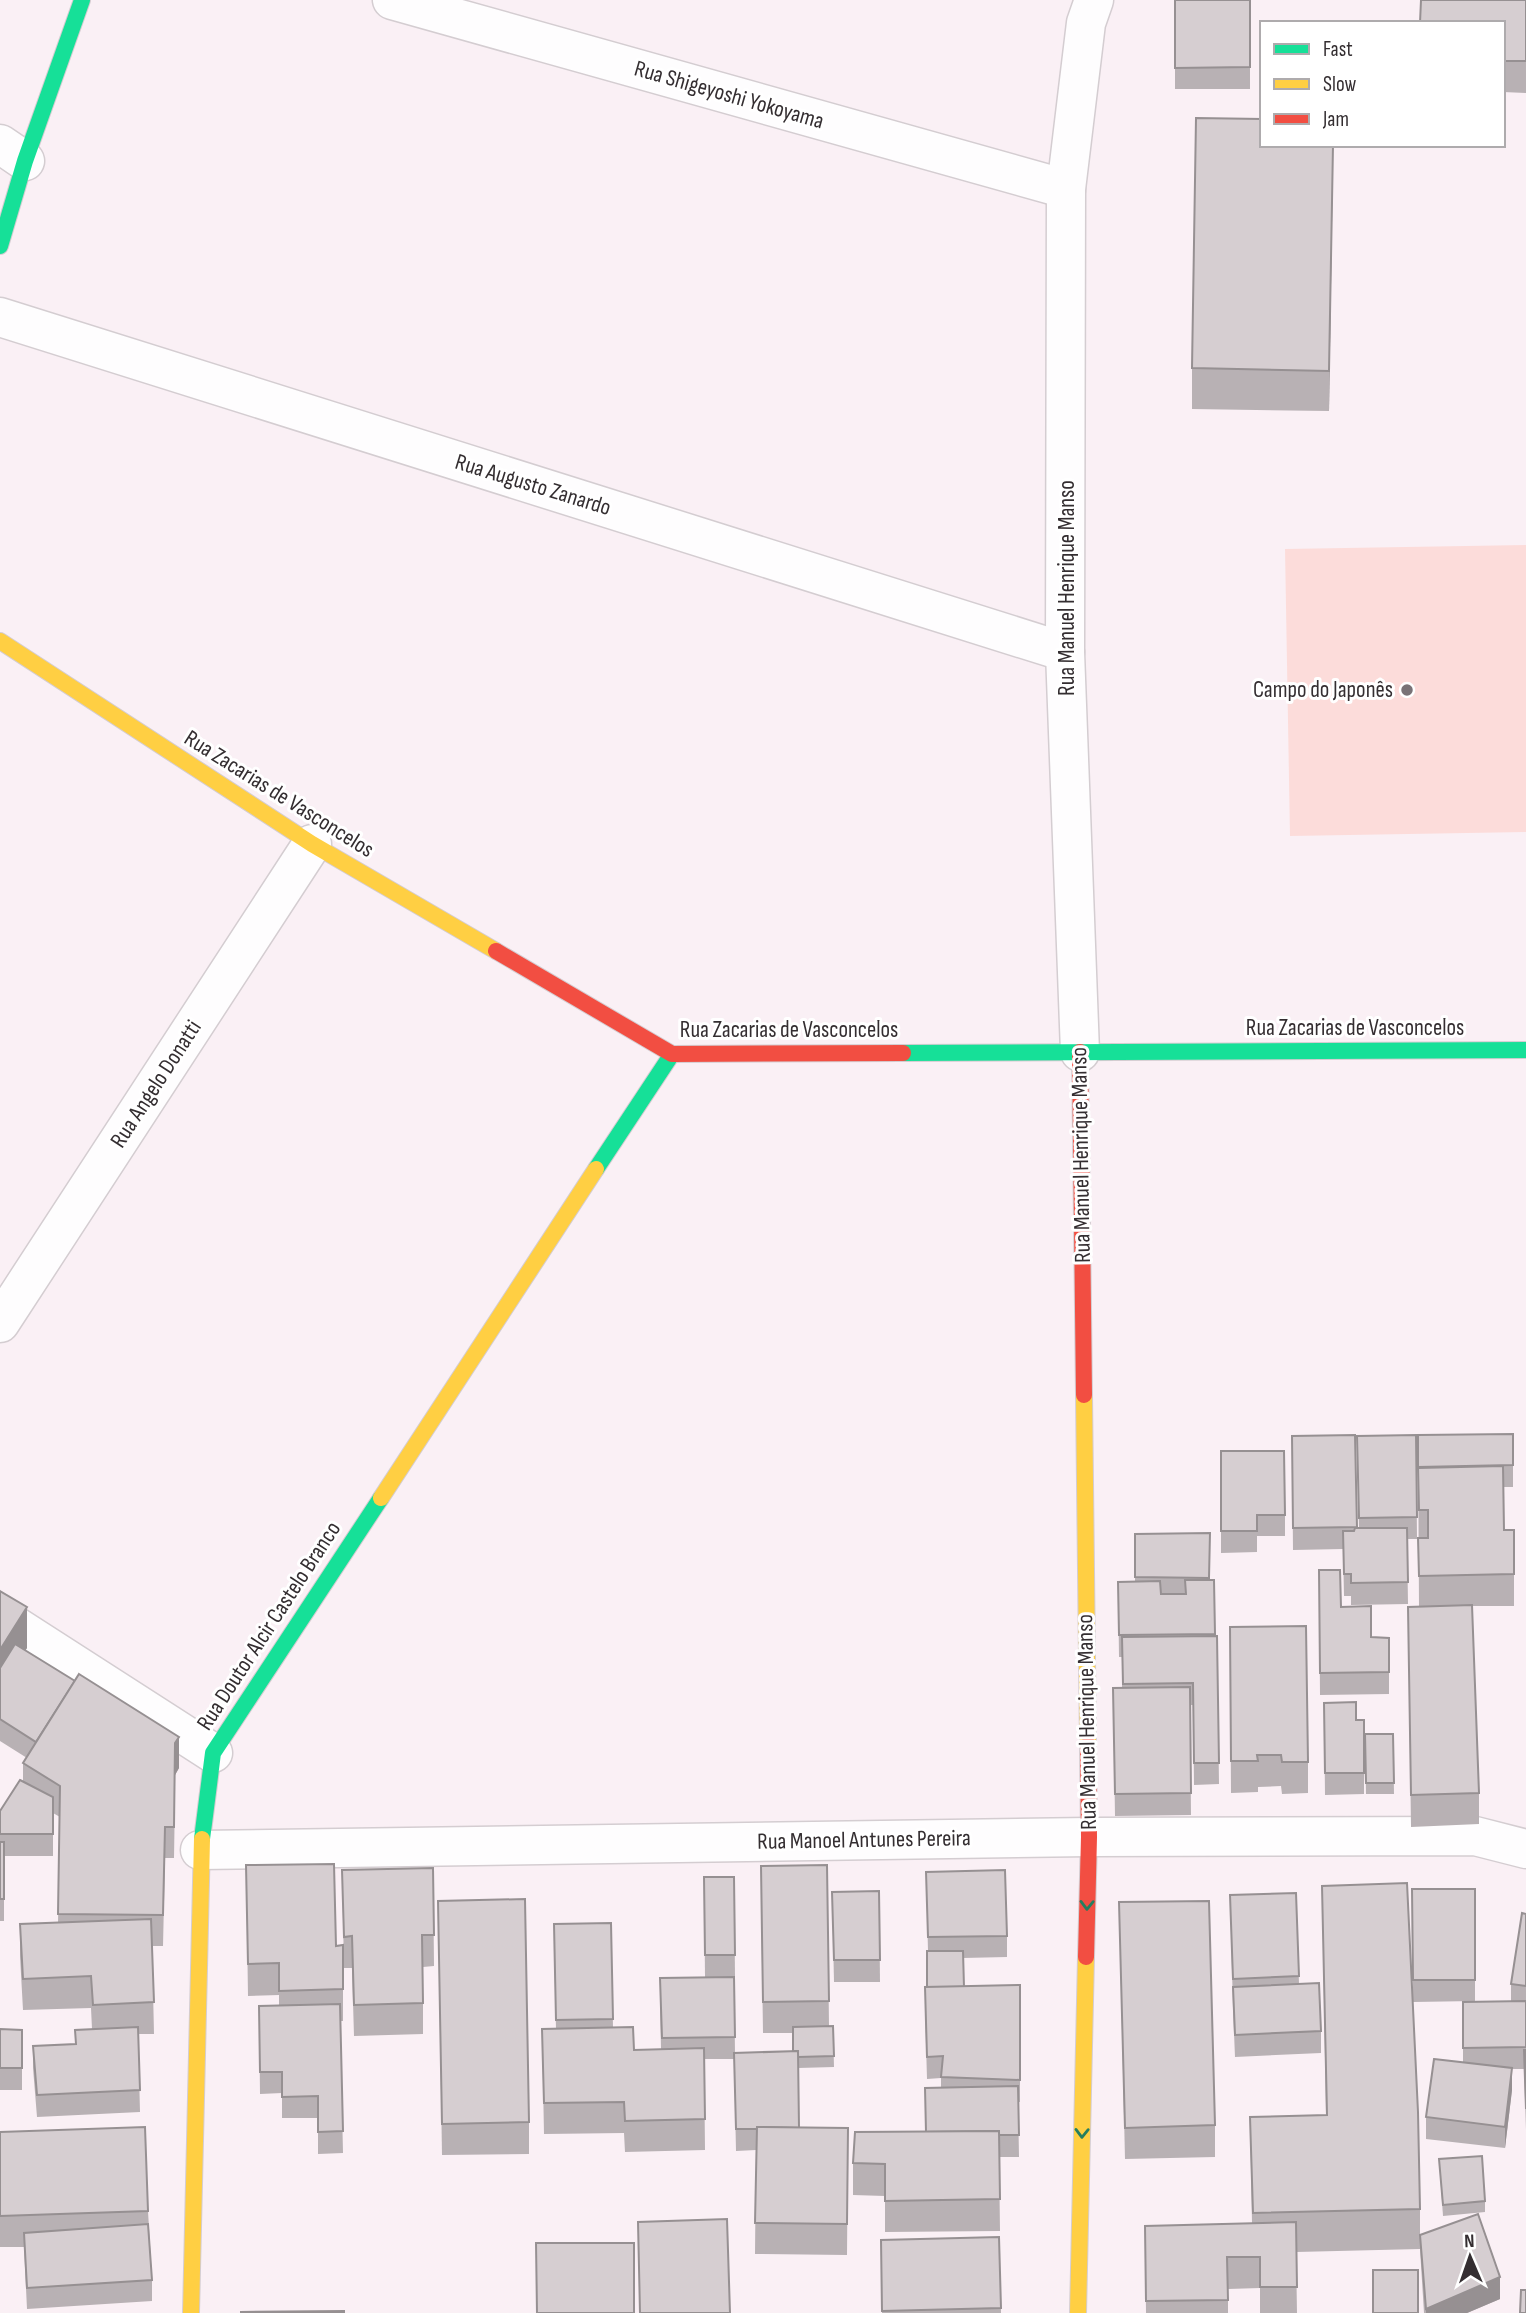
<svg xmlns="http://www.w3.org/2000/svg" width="1526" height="2313" font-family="'Sofia Sans Condensed',sans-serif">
<rect width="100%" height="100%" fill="#faf0f5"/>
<polygon fill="#fcdcda" points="1526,545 1526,832 1290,836 1285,549"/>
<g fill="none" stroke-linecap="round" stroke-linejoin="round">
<defs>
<g id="street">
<polyline points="392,0 1066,189"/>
<polyline points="0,144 25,161"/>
<polyline points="0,317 1065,652"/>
<polyline points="1080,1052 1065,652 1066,189 1086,23 1094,0"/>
<polyline points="0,1323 312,844"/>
<polyline points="0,1616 213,1753"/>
<polyline points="200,1850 1089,1837 1475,1836 1526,1849"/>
</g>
<g id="fast">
<polyline points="0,246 25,161 82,0"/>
<polyline points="903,1053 1526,1050"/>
<polyline points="596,1169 672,1054"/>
<polyline points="202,1839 213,1753 381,1498"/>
</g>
<g id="slow">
<polyline points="0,641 312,844 496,951"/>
<polyline points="1084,1395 1088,1745"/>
<polyline points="381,1498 596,1169"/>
<polyline points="191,2313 202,1839"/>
<polyline points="1078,2313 1086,1957"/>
</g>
<g id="jam">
<polyline points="496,951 672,1054 903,1053"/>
<polyline points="1080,1052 1084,1395"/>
<polyline points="1086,1957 1089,1837 1088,1745"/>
</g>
</defs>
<use href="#street" stroke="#d4cdd1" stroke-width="41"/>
<use href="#fast" stroke="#d4cdd1" stroke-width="18"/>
<use href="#slow" stroke="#d4cdd1" stroke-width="18"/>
<use href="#jam" stroke="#d4cdd1" stroke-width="18"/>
<use href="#street" stroke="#fefdfe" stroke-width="38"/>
<use href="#fast" stroke="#16e098" stroke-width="16"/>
<use href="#slow" stroke="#ffcf43" stroke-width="16"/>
<use href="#jam" stroke="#f24e42" stroke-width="16"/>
</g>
<g fill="#b8b1b4">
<rect x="1175" y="0" width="75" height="89"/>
<polygon points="1526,0 1526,93 1503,92 1503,23"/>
<polygon points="1333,145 1329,411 1192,409 1192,368"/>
<polygon points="1513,1434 1513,1487 1504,1487 1504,1530 1514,1530 1514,1606 1472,1606 1479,1793 1479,1824 1411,1827 1408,1607 1419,1606 1418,1435"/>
<polygon points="1416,1435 1417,1539 1407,1539 1408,1604 1351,1605 1351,1596 1344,1596 1343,1549 1293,1550 1292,1436 1357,1528 1359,1528 1357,1436"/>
<polygon points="1221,1451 1285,1515 1285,1536 1257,1536 1257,1552 1221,1553"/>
<polygon points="1210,1533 1209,1580 1214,1580 1215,1636 1217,1636 1219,1784 1194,1785 1193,1705 1190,1705 1191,1815 1115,1816 1113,1688 1122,1688 1122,1657 1119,1657 1118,1582 1135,1581 1135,1534"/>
<polygon points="1319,1570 1341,1607 1371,1637 1389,1638 1389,1694 1320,1695"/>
<polygon points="0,1591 27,1648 25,1650 179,1768 175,1775 174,1858 165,1858 163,1946 152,1946 154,2034 138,2034 140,2112 37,2117 33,2068 33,2046 75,2044 92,2029 91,2008 23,2010 20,1956 20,1924 58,1923 60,1817 53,1813 53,1856 4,1856 4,1921 0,1921 0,1811 23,1782 23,1763 27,1758 0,1741"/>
<polygon points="1230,1627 1308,1762 1308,1793 1282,1794 1281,1786 1258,1787 1258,1792 1231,1793"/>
<polygon points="1324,1703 1356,1720 1364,1720 1364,1794 1325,1795"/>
<polygon points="1365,1734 1393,1734 1394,1794 1366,1794"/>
<polygon points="246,1865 336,1946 343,1989 343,2021 340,2021 343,2153 318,2154 318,2118 282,2118 282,2093 260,2094 259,2006 279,2006 279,1995 248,1996"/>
<polygon points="827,1865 829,2026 833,2026 834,2067 798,2068 799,2128 848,2128 847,2255 755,2254 756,2150 736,2151 734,2059 704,2059 705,2150 625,2152 624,2133 544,2134 542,2029 556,2029 554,1946 611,1923 613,2028 634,2050 661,2049 660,1999 734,1977 735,2053 793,2052 793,2033 763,2033 761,1897"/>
<polygon points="433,1868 434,1966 423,1967 423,2034 354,2036 352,1968 344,1968 342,1870"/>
<polygon points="926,1872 1007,1936 1007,1957 963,1958 964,1987 1020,1985 1020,2102 1018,2102 1019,2157 999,2157 1000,2231 885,2232 885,2196 853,2195 853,2163 926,2132 941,2088 941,2078 927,2079 925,2009 925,1987 927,1987 928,1951"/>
<polygon points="704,1877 734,1877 735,1977 705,1977"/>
<polygon points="1322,1886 1420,2209 1420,2234 1500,2299 1467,2313 1424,2313 1420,2249 1296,2252 1297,2313 1260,2313 1260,2288 1228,2289 1228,2313 1146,2313 1145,2226 1252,2223 1250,2117 1326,2115"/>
<polygon points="1412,1889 1475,1889 1475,2001 1413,2002"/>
<polygon points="879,1891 880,1982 834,1982 832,1892"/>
<polygon points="1296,1893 1299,1984 1321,2031 1321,2053 1235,2057 1233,2008 1230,1895"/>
<polygon points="438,1901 529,2122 529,2154 442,2155"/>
<polygon points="1119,1902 1215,2125 1215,2157 1125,2159"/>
<polygon points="1526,1914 1526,2130 1524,2069 1512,2069 1512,2090 1505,2148 1426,2139 1426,2117 1463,2062 1463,2002 1511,2001 1511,1984"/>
<polygon points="0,2029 22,2030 22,2090 0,2090"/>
<polygon points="0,2132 148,2211 152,2280 152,2301 27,2309 24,2247 0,2247"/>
<polygon points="1439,2159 1485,2201 1485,2212 1443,2216"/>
<polygon points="999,2237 1001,2313 882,2313 881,2240"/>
</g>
<g fill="#969092">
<polygon points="1333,145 1333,161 1329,411 1329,371"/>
<polygon points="27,1607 27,1648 0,1690 0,1650"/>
<polygon points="179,1737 179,1768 175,1775 174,1858 175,1743"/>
<polygon points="1512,2068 1512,2090 1505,2148 1505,2127"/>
<polygon points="1500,2277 1500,2299 1467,2313 1426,2313 1426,2309"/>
</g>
<g fill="#d6ced1" stroke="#969092" stroke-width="2">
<polygon points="1175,0 1250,0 1250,67 1175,68"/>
<polygon points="1421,0 1526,0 1526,61 1503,61 1503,23 1420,23"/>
<polygon points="1196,118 1262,119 1262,145 1333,145 1329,371 1192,368"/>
<polygon points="1513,1434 1513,1465 1418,1467 1418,1435"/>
<polygon points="1355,1435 1357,1527 1293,1528 1292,1436"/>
<polygon points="1416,1435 1417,1517 1359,1518 1357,1436"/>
<polygon points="1221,1451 1284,1451 1285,1515 1257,1515 1257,1531 1221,1531"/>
<polygon points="1503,1466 1504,1530 1514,1530 1514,1574 1419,1576 1418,1538 1428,1538 1428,1510 1419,1510 1418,1468"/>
<polygon points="1355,1528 1407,1528 1408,1582 1351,1583 1351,1574 1344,1574 1343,1531 1354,1531"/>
<polygon points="1210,1533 1209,1578 1135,1577 1135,1534"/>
<polygon points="1319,1570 1340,1570 1341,1607 1371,1606 1371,1637 1389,1638 1389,1672 1320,1673"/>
<polygon points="1185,1580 1214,1580 1215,1634 1119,1635 1118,1582 1160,1581 1161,1594 1186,1594"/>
<polygon points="0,1591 27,1607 0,1650"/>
<polygon points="1472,1605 1479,1793 1411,1795 1408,1607"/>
<polygon points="1306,1626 1308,1762 1282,1762 1281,1755 1257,1755 1258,1761 1231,1761 1230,1627"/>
<polygon points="1217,1636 1219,1763 1194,1763 1193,1683 1123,1684 1122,1637"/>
<polygon points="15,1644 75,1681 36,1742 0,1719 0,1668"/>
<polygon points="79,1674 179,1737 175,1743 174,1827 165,1827 163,1915 58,1914 60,1786 23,1763"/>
<polygon points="1190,1687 1191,1793 1115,1794 1113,1688"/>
<polygon points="1356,1702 1356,1720 1364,1720 1364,1773 1325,1773 1324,1703"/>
<polygon points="1365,1734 1393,1734 1394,1783 1366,1783"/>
<polygon points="20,1780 53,1797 53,1834 0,1834 0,1811"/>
<rect x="0" y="1842" width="4" height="57"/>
<polygon points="334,1864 336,1946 343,1945 343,1989 279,1991 279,1963 248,1964 246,1865"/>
<polygon points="827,1865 829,2001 763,2002 761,1866"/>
<polygon points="433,1868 434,1935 422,1935 423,2003 354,2005 352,1936 344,1937 342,1870"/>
<polygon points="1005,1870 1007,1936 928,1937 926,1872"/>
<polygon points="704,1877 734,1877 735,1955 705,1955"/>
<polygon points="1407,1883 1418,2112 1420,2209 1253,2213 1250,2117 1327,2115 1322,1886"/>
<polygon points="1412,1889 1475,1889 1475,1980 1413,1980"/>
<polygon points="879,1891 880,1960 834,1960 832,1892"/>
<polygon points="1296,1893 1299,1976 1233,1979 1230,1895"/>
<polygon points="525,1899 529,2122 442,2124 438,1901"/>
<polygon points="1209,1901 1215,2125 1125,2128 1119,1902"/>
<polygon points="1522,1913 1526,1914 1526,1986 1511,1984"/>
<polygon points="151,1919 154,2002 93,2005 91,1976 23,1979 20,1924"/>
<polygon points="611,1923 613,2019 556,2020 554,1924"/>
<polygon points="927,1951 963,1951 964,1987 927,1987"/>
<polygon points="734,1977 735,2037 662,2038 660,1978"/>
<polygon points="1319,1983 1321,2031 1235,2035 1233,1987"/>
<polygon points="1020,1985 1020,2080 941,2077 943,2056 927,2057 925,1987"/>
<polygon points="1526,2001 1526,2047 1463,2048 1463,2002"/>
<polygon points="340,2004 343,2131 318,2132 318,2096 282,2097 282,2072 260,2072 259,2006"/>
<polygon points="833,2026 834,2056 798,2057 798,2051 793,2051 793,2027"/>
<polygon points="138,2027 140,2090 37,2095 33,2046 76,2044 75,2030"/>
<polygon points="633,2027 634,2050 704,2048 705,2119 625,2121 624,2102 544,2103 542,2029"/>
<polygon points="0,2029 22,2030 22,2068 0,2068"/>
<polygon points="1524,2050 1526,2050 1526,2109"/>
<polygon points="798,2051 799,2128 757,2127 757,2129 736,2129 734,2053"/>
<polygon points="1434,2059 1512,2068 1505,2127 1426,2117"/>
<polygon points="1018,2086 1019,2135 999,2135 999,2131 926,2132 925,2088"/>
<polygon points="145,2127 148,2211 0,2216 0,2132"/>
<polygon points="757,2127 848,2128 847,2224 755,2223"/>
<polygon points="999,2131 1000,2199 885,2201 885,2164 853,2163 855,2132"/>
<polygon points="1482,2156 1485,2201 1443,2205 1439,2159"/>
<polygon points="1478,2214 1500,2277 1426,2309 1420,2235"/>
<polygon points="727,2219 730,2313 640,2313 638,2222"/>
<polygon points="1296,2222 1297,2287 1260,2287 1260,2257 1227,2257 1228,2300 1146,2301 1145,2226"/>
<polygon points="148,2224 152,2280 27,2288 24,2233"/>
<polygon points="999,2237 1001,2308 882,2311 881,2240"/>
<polygon points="536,2243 634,2243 634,2313 537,2313"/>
<rect x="1373" y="2270" width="45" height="43"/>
<polygon points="1521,2290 1526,2290 1526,2313 1520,2313"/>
<polygon points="344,2311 344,2313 241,2313 241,2312"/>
</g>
<defs><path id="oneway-chevron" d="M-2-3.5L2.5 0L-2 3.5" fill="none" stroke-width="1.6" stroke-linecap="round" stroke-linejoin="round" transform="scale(1.75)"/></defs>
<g stroke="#267e5f">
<use href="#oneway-chevron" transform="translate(1087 1905) rotate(91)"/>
<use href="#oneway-chevron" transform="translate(1082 2133) rotate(91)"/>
</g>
<circle fill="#797276" stroke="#fff" stroke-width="2.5" cx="1407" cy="690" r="7"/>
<g text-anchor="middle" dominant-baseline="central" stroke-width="6" stroke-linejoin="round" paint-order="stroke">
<g font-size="23" fill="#342e31" stroke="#fff">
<text transform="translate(729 95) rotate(16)">Rua Shigeyoshi Yokoyama</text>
<text transform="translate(533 485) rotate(17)">Rua Augusto Zanardo</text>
<text transform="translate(1067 588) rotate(-90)">Rua Manuel Henrique Manso</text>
<text transform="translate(279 794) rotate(32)">Rua Zacarias de Vasconcelos</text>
<text x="1355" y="1028">Rua Zacarias de Vasconcelos</text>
<text x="789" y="1030">Rua Zacarias de Vasconcelos</text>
<text transform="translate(156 1084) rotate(-57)">Rua Angelo Donatti</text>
<text transform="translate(1081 1155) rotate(-91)">Rua Manuel Henrique Manso</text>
<text transform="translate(269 1626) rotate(-57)">Rua Doutor Alcir Castelo Branco</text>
<text transform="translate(1087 1722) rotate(-91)">Rua Manuel Henrique Manso</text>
<text transform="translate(864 1840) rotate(-1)">Rua Manoel Antunes Pereira</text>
</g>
<g font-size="23" fill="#342e31" stroke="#fff" text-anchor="end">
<text x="1393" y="690">Campo do Japonês</text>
</g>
</g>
<rect x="1260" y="21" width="245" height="126" fill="#ffffff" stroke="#aeabad" stroke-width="2"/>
<rect x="1274" y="44" width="35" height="10" fill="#16e098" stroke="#aeabad" stroke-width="2"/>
<text x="1323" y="56" font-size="21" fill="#342e31">Fast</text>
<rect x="1274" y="79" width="35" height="10" fill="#ffcf43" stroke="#aeabad" stroke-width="2"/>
<text x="1323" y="91" font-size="21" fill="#342e31">Slow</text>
<rect x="1274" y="114" width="35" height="10" fill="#f24e42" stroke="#aeabad" stroke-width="2"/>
<text x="1323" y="126" font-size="21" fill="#342e31">Jam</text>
<g transform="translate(1470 2257) rotate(358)" stroke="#ffffff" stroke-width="5" paint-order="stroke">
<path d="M0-5L12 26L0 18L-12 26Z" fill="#342e31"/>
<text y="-10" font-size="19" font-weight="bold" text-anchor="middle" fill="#342e31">N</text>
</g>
</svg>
